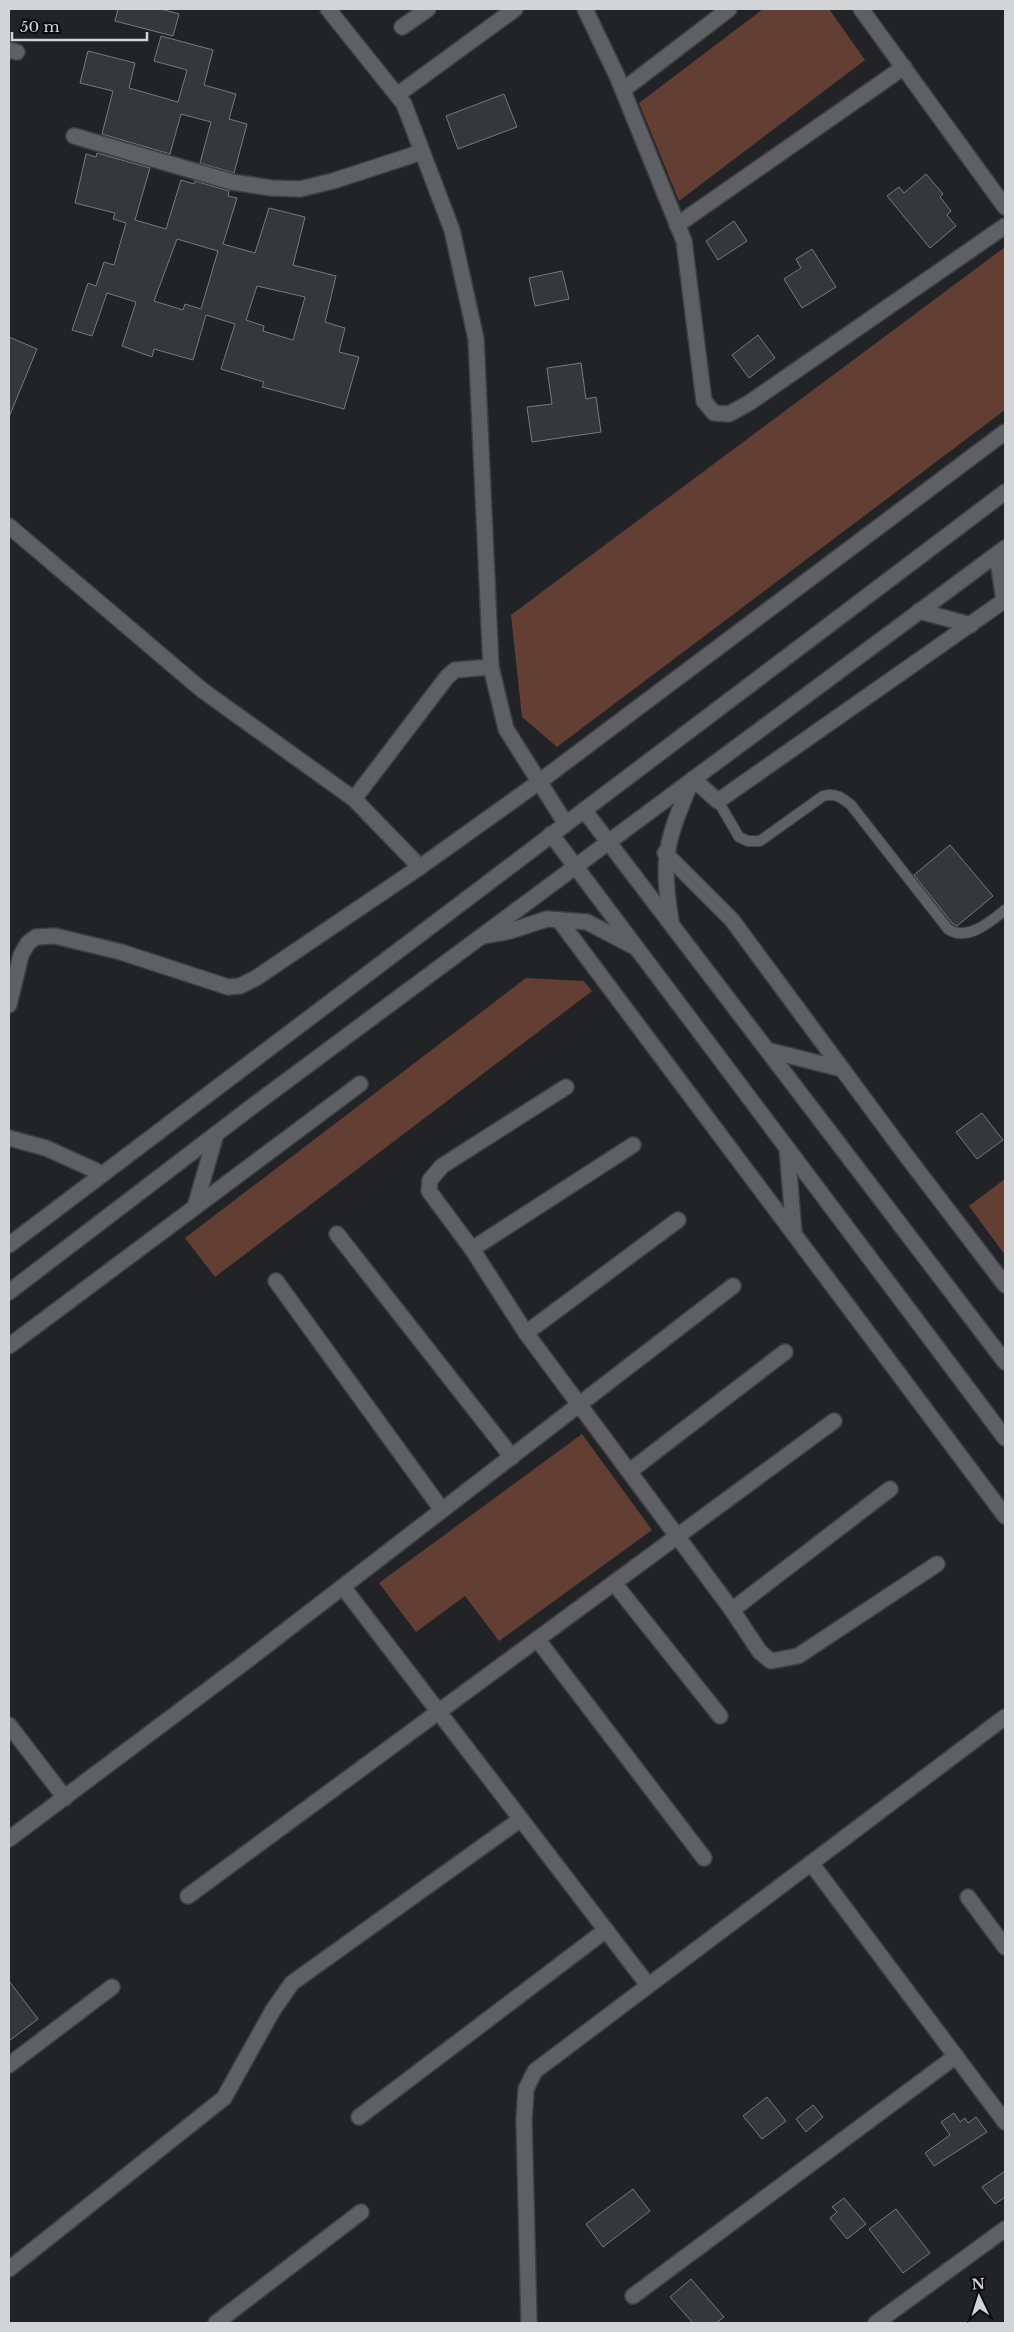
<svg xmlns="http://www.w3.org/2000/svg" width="1014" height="2332" font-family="'Libre Baskerville',serif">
<rect width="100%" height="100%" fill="#222326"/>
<g fill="#633f33">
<polygon points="763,9 829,9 865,60 679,201 639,103"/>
<polygon points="1005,247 1005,410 557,747 522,717 511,615"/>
<polygon points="526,978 584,981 592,991 215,1277 185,1238"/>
<polygon points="1005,1179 1005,1255 969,1206"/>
<polygon points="582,1434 652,1530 499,1641 465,1596 416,1632 379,1583"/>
</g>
<g fill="#36373a" stroke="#78797d" fill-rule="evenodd">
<polygon points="118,9 161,9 179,14 173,36 115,21"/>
<polygon points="161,36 213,50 204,85 236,94 229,119 247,124 234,173 200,163 211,122 181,114 170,154 102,134 113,91 80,83 88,51 135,63 129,88 178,102 187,70 154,61"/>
<polygon points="504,94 517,127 458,149 446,116"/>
<path d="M97,153L150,168L135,220L166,229L181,180L194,184L195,181L229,191L228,196L237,198L223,244L255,253L269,208L305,217L293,265L336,276L325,322L345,328L339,352L359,357L344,409L262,387L264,382L221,369L235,324L206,315L193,360L154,349L152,357L122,346L136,302L107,293L92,336L72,330L88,283L96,286L104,262L114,265L126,223L113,219L115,213L75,203L86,154L96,157ZM177,239L218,251L201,309L185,304L183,310L154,301ZM257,286L305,297L293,340L263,331L264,326L246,320Z"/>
<polygon points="926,174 943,194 940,197 951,211 947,215 956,226 930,248 887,196 899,187 904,193"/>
<polygon points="734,221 747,241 718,260 706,241"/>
<polygon points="812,249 836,287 802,308 784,279 801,268 796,259"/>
<polygon points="562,271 569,299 535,306 529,278"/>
<polygon points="758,335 775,358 749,378 732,355"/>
<polygon points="9,337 37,349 9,417"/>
<polygon points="581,363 586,399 596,397 601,432 532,442 527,407 552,404 547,368"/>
<polygon points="950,845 993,896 957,926 952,923 914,875"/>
<polygon points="982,1113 1003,1140 977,1159 956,1132"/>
<polygon points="9,1981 38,2019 9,2041"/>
<polygon points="767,2097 786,2121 762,2139 743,2116"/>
<polygon points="813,2105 823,2117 806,2132 796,2119"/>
<polygon points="954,2113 960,2122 965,2118 968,2123 976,2117 987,2132 934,2166 925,2153 950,2135 941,2122"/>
<polygon points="1005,2171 1005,2197 995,2204 982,2187"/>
<polygon points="633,2189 650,2211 603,2247 586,2224"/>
<polygon points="844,2198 866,2224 847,2239 830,2218 837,2212 832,2207"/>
<polygon points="896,2209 930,2253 903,2273 869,2229"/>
<polygon points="691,2279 724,2317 716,2323 693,2323 670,2297"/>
</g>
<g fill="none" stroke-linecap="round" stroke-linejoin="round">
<defs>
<path id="lane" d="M718,801L739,837L748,841H760L823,796C836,793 841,797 851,805L948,929C967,942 990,922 1005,910"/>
<g id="street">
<polyline points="328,9 404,104 452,230 476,339 491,667 506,729 566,824"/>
<polyline points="585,9 617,76 684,241 704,401 714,413 729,414 749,403 1005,226"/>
<polyline points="861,9 1005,207"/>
<polyline points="402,27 428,9"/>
<polyline points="9,50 17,52"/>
<polyline points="623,90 729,9"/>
<polyline points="397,95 515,9"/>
<polyline points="74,136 232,182 271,188 300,189 333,181 422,152"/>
<polyline points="677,225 904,67"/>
<polyline points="9,526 202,690 354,799 420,867"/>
<polyline points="693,779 718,801 1005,600"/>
<polyline points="354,799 447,677 455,670 491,667"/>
<polyline points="665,853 732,920 905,1154 1005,1285"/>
<polyline points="559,920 1005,1516"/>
<polyline points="9,1005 21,955 28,943 36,937 55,936 121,952 228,987 240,986 256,978 420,867 539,782 1005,432"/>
<polyline points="767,1050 842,1069"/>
<polyline points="566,1087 442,1166 430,1180 429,1191 472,1249 526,1333 732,1610 760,1652 771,1661 798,1656 937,1564"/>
<polyline points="9,1138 46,1148 103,1174"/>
<polyline points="787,1148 794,1233"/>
<polyline points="195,1207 216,1134"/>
<polyline points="337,1234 512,1457"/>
<polyline points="472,1249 633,1145"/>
<polyline points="276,1281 442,1510"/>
<polyline points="526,1333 678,1220"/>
<polyline points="9,1346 360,1084"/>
<polyline points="630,1471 785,1352"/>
<polyline points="614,1583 720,1716"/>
<polyline points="343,1587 648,1985"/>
<polyline points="732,1610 890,1489"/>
<polyline points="537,1639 704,1858"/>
<polyline points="9,1725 65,1798"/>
<polyline points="9,1839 245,1662 733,1286"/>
<polyline points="811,1863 1005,2122"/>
<polyline points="188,1896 834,1421"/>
<polyline points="968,1897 1005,1947"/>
<polyline points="9,2065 112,1987"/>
<polyline points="359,2117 606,1930"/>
<polyline points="9,2269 224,2098 273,2010 292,1983 521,1819"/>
<polyline points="633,2296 956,2056"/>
<polyline points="216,2323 361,2212"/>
<polyline points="529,2323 524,2120 526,2089 535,2071 1005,1717"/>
<polyline points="876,2323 1005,2229"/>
</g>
<g id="secondary">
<polyline points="995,556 998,561 1004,601"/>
<polyline points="919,611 971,625"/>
<polyline points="584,810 1005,1362"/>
<polyline points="551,834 1005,1438"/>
<path d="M671,921C660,857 667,839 692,780"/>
<polyline points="484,936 510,931 547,919 587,922 633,946"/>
<polyline points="9,1245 1005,492"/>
<polyline points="9,1292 258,1102 1005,548"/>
</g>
</defs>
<use href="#lane" stroke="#3f4042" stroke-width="12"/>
<use href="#street" stroke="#3f4042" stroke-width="18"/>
<use href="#secondary" stroke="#3f4042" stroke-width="18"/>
<use href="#lane" stroke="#5f6064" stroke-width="10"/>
<use href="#street" stroke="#5f6064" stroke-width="15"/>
<use href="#secondary" stroke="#5f6064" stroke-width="15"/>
</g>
<rect width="1014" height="2332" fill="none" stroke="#d3d4d5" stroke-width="20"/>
<g transform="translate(979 2297) rotate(356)" stroke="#0c0c0d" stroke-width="4" paint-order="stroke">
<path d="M0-4L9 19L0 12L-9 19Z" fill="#d3d4d5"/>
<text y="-8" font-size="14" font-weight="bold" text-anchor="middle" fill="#d3d4d5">N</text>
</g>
<path d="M12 32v8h135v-8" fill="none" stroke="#d3d4d5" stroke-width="2.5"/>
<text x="20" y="32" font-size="15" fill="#d3d4d5" stroke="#0c0c0d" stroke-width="4" paint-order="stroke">50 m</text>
</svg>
